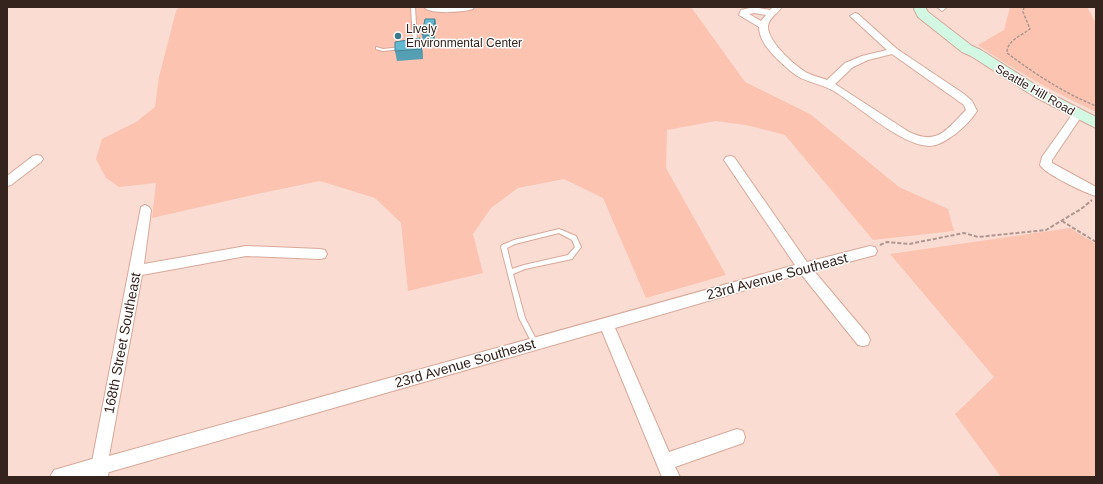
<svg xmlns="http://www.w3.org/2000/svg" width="1103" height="484" font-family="Helvetica,sans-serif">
<rect width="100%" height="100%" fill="#fadcd3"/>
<g fill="#fcc3b1">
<polygon points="179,7 691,7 745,82 810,114 899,187 948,209 954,231 873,240 785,135 746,125 716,121 667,130 666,168 726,275 646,298 603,198 564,179 518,188 491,208 473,234 483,273 408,291 401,223 375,198 320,181 257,194 152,218 156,183 119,187 106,178 96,159 102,139 136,122 155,107 159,77 176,11"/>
<path d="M1010,7H1087L1096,23V112C1054,93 1016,71 978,45L1004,30Z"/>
<polygon points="1070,228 1096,244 1096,477 1001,477 955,414 994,377 890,254"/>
</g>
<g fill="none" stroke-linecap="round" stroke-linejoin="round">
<defs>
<g id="service">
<polygon points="411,7 415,7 417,41 411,46 409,45 413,41"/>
<polygon points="376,47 383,49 402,47 404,48 402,49 383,51 376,49"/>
<path d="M559,229L576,236L581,247L572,259L525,269L513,274L525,318L538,343L537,345L535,346L533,345L519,318L501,247L502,245L514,240ZM559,233L572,240L575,247L568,255L524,265L512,269L507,248L515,244Z"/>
</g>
<g id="minor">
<path d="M754,7L770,10L773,7H782C778,13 769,18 768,26C767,41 793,64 804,71C811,76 820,77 827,80L845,63L862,56L887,50L850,16L855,13L858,14L897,49L964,94L972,101L977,111C969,124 945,146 929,146C900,145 858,105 832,90C819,83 804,82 793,73C780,62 759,45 759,27L739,15L741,10ZM754,13L766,15L761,21L749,14ZM892,54L964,105L966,110C947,129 938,146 909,132L835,84L853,67L868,60Z"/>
<polygon points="937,7 946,7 946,8 942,11"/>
<path d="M1078,111L1082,112L1083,114L1052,160V163L1096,187V196C1085,193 1045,174 1040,165L1042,157L1074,112Z"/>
<polygon points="37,155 41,156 43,159 41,162 11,185 7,186 7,176 33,156"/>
<polygon points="730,156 734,157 807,262 870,246 875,247 877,251 875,255 814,271 868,335 870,340 868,345 863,346 858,345 801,274 615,328 669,452 737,429 743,431 745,437 743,443 675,467 680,477 662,477 602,331 99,475 93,473 91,467 141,207 145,205 149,207 151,210 144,264 246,246 320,249 325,250 327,254 325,258 320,259 246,256 142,275 109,456 795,265 724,160 726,157"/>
</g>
<g id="tertiary">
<path d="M424,7H474L473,9C463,12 430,15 424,7Z"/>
<polygon points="99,457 106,460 109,467 108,477 50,477 54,470"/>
</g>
<polygon id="secondary" points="915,7 925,7 928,12 972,46 981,50 1045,91 1096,117 1096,128 1035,97 971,56 962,52 918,17 914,9"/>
</defs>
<use href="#service" stroke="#d8a99a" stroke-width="2"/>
<use href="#minor" stroke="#d8a99a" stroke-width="2"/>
<use href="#tertiary" stroke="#d8a99a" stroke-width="2"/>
<use href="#secondary" stroke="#d8a99a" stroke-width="2"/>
<path stroke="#b0968f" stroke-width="1.5" stroke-dasharray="3 1.5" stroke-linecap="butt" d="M1024,7L1023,12L1030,29C1021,36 1007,40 1007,53C1035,74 1064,93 1096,106"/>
<g stroke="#b0968f" stroke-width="2" stroke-dasharray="4 2" stroke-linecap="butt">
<polyline points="1062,221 1096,242"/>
<polyline points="880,245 887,242 909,244 964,233 978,237 1046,230 1081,209 1092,200"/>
</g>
<use href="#service" fill="#fff" fill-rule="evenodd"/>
<use href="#minor" fill="#fff" fill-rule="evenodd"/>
<use href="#tertiary" fill="#fff" fill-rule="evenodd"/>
<use href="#secondary" fill="#d2f8e4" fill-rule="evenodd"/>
</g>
<g fill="#559fb4">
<polygon points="435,19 436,25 434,42 423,42 422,35"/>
<polygon points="422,48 423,59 397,61 395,51"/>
</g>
<g fill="#458292">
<polygon points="435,19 436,25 434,42 432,35"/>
<polygon points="420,38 422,48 423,59 421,49"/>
</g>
<g fill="#63b9d1" stroke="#458292">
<polygon points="425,19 435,19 432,35 422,35"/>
<polygon points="420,38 421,49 395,51 395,42"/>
</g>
<circle fill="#387a8b" stroke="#fff" stroke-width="1.5" cx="398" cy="36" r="4"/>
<g text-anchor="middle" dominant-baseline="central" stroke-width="3" stroke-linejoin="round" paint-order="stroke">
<g font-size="12" fill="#35231d" stroke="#fff" text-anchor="start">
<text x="406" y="29">Lively<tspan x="406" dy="14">Environmental Center</tspan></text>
</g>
<g font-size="12" fill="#35231d" stroke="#fff">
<text transform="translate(1035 90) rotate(30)">Seattle Hill Road</text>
</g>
<g font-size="14" fill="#35231d" stroke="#fff">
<text transform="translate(777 276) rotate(-15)">23rd Avenue Southeast</text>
<text transform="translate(122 343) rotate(-79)">168th Street Southeast</text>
<text transform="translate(465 363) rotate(-16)">23rd Avenue Southeast</text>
</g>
</g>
<rect width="1103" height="484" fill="none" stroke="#35231d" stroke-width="16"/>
</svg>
